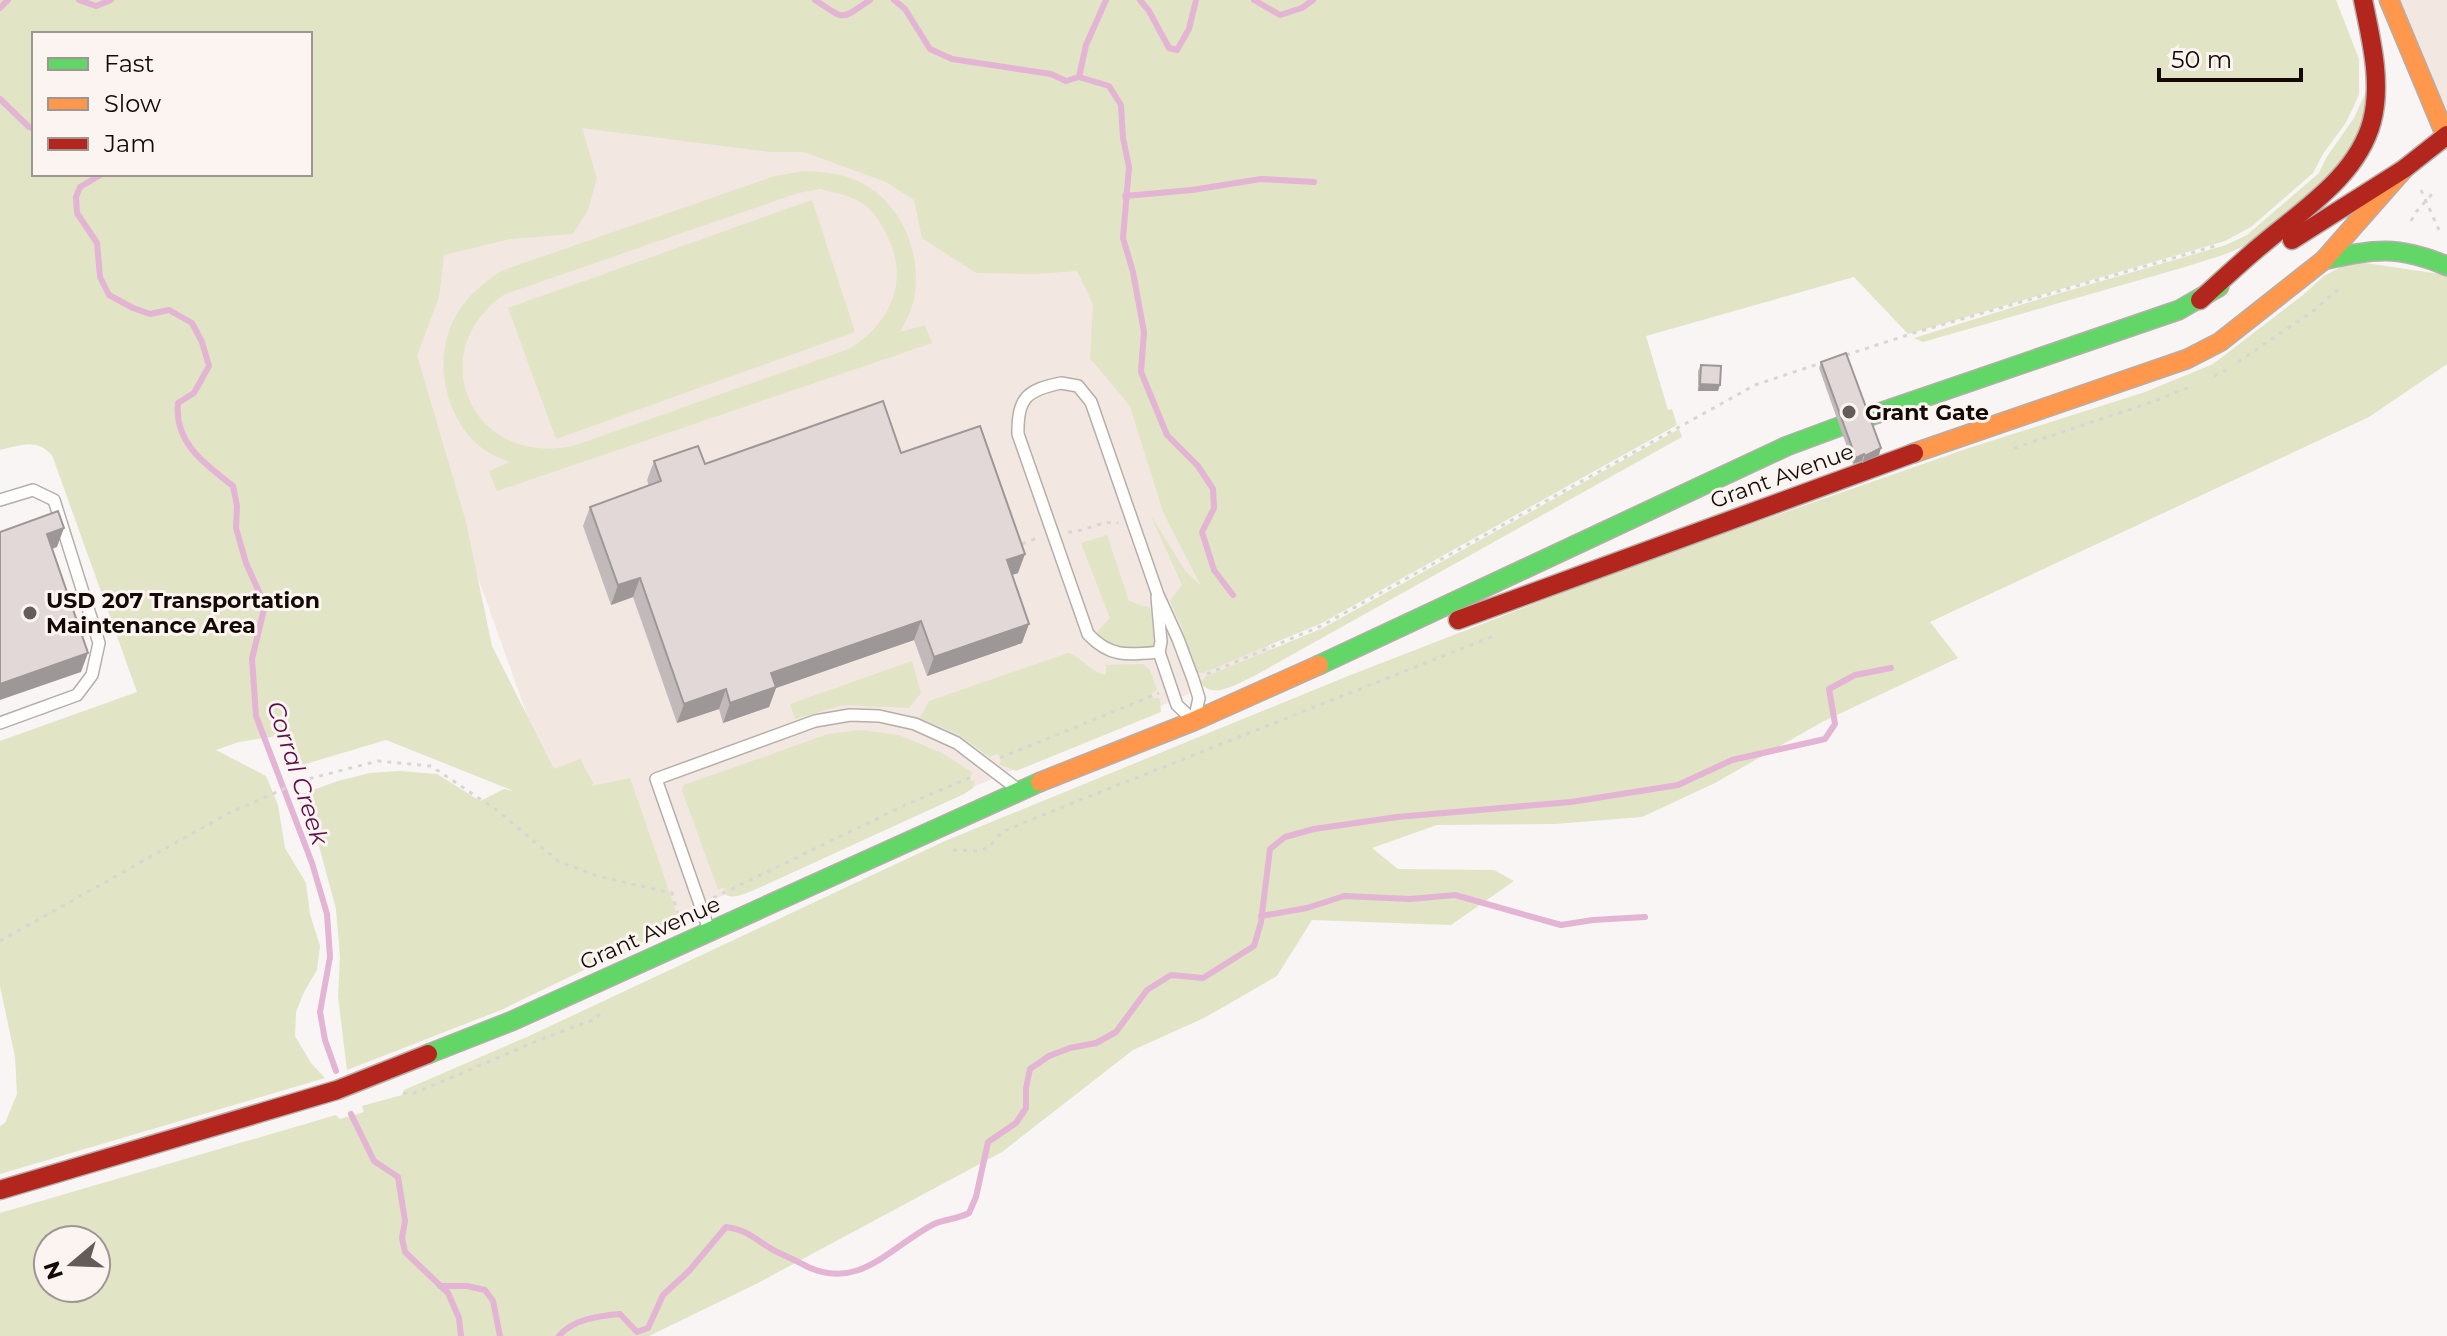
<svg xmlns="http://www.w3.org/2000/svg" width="2447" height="1336" font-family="Montserrat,sans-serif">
<rect width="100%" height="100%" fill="#f9f5f4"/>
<g fill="#f2e7e1">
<polygon points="2389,0 2447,0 2447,139"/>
<polygon points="588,89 1070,203 1274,657 609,945 392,336 403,234"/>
</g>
<g fill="#e1e4c5" fill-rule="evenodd">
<path d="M0,0H2336L2359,59V94L2354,106L2345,124L2323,154L2313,173L2251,227L2225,241L1908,334L1854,277L1646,336L1668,410L1672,409L1677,425L1322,623L1203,673H1197L1181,625L1170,601L1182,585L1151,516L1186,572L1201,586L1163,512L1130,406L1090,358L1093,304L1077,271L1036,274L976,273L922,238L914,200L886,182L804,152H769L582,128L597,178L588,210L573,234L510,239L444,255L439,297L417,355L466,522L492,646L554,769L580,759L593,783L592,786L630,778L675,908L676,921H679L673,927L501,1010L347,1070L338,996L340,957L336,909L316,835L296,796L338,781L370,773L399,771L437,774L480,801L504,789L514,791L386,740L302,765L283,735L239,742L216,750L266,776L278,805L285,848L306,883L310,914L320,946L317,970L304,992L296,1012L295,1036L311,1063L325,1078L0,1174V1126L5,1123L17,1094L15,1057L0,986V741L137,692L52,455C36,438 21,445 0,450ZM34,34H310V174H34Z"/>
<polygon points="2368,87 2362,123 2347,155 2321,184 2251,243 2226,254 2185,267 1923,342 1914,338 2043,298 2226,245 2247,235 2319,173 2326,158 2354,118"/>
<path d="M804,171C821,172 837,173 853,179C897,196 921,247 915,292C914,306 907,319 900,332L925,325L932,343L497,491L489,471L510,462C499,458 487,453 478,445C441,412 432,349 460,309C471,293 485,282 501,271L775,176ZM820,189C835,193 855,196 867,207C876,214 883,227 888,238C910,282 889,325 849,349L576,445C474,471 419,353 505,294L798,193Z"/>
<polygon points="812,200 855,332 556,439 508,308"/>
<path d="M2352,261L2447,275V364L2369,417L1930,622L1958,658L1822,722L1715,783L1642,817L1555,824L1437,825L1372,848L1398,869L1494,870L1514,881L1451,925L1312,920L1277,976L1204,1018L1133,1050L1002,1152L756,1284L649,1336H0V1213L336,1115L340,1119L364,1112L362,1106L402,1095L404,1090L529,1036L945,841L1348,676L1637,564L1966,449L2145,392L2213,364L2303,295L2324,276ZM48,1240H96V1288H48Z"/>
<path d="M1679,429L1682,437L1254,676C1238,683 1212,701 1201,682L1205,677L1323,628Z"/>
<path d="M1107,535L1129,601L1150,608L1155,639L1153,649C1132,657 1114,651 1098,637V631L1110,618L1081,543Z"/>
<path d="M1068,653C1082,657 1090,672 1106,675V665L1143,664L1150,670L1157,690L1152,693L1153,698H1160L1161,712L1016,771L999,764L1002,759L997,754L990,757L959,735L920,718L929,701Z"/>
<polygon points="912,661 921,693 909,708 843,705 795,719 790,704"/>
<path d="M861,730L899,735L942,753L973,773L969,777L971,781L975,780L973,788L964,794L752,891C743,894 735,899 726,895L727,892L724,888L718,889L682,791L684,785L828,734Z"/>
</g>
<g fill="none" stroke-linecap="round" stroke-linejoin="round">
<g stroke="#e3b4d3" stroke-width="6">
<polyline points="79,0 96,6 111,0"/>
<path d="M815,0C846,20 839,21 870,0"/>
<polyline points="894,0 905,9 930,49 952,59 1051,74 1066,81 1079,77 1086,45 1106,0"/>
<polyline points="1140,0 1149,11 1169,48 1177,50 1189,29 1196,0"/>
<polyline points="1254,0 1280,15 1302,8 1313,0"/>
<polyline points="0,8 8,0"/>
<polyline points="1079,77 1109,86 1121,105 1123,138 1129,167 1123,238 1133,272 1144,332 1141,372 1167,435 1198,466 1213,489 1214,508 1202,532 1214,570 1233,595"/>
<polyline points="0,99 29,127 34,128"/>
<path d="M102,174L80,187L76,197L77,213L97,243L100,277L109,295L133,308L150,314L169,310L192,323L202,342L209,366L194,393L178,403C174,443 205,464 233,486L237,506L236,528L246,563L265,605L252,659L256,716L312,863L327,914L330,957L320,1012L325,1040L336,1071"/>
<polyline points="1125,196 1192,190 1261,179 1314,182"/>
<polyline points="1261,916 1307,908 1344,896 1410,899 1455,895 1561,925 1593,920 1645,917"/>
<polyline points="351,1114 374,1161 398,1177 405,1221 402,1238 405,1252 448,1293 459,1318 461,1336"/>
<polyline points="440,1286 467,1286 485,1290 493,1301 500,1336"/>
<path d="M559,1336C573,1319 599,1316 620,1314L637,1332L648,1328L663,1295L689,1271L726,1227C751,1231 755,1240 775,1251C786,1256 797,1261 808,1267C860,1291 891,1246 934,1224C945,1219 958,1219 969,1213L976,1197L988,1142L1016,1123L1026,1108V1088L1030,1069L1049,1056L1070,1048L1096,1043L1116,1032L1147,990L1171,975L1203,978L1254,946L1261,922L1270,849L1285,837L1314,829L1397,817L1571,802L1678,785L1732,760L1825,739L1835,724L1829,689L1855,675L1891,668"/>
</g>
<defs>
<g id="lane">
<path d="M1061,383L1078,386L1091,402L1158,595L1178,639L1193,679L1199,698L1194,721L1177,705L1159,652C1129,655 1110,658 1088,634L1018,434C1017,398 1027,390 1061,383Z"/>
<polyline points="0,500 33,490 54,500 99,643 92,675 77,695 0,723"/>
<polyline points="1157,597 1161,642 1159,652"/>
<polyline points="709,930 656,779 815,721 850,715 879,716 915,724 957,743 1016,788"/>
</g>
<g id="fast">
<path d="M2324,260C2375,249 2398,245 2447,266"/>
<polyline points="1867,417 2179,310 2219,287"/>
<polyline points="1319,665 1787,446 1841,426"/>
<polyline points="428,1054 512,1021 1040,782"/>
</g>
<g id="slow">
<polyline points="2389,0 2447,139"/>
<polyline points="1914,453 2187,359 2220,342 2324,260 2404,169"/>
<polyline points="1040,782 1194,721 1319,665"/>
</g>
<g id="jam">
<polyline points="2292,240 2404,169 2447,135"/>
<path d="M2200,300C2221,281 2242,261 2264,243C2304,209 2358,175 2372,121C2382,82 2371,39 2363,0"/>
<polyline points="1458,620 1914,453"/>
<polyline points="0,1190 337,1090 428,1054"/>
</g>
</defs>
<use href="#lane" stroke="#b5aeaa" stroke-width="14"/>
<use href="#fast" stroke="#b5aeaa" stroke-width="21"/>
<use href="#slow" stroke="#b5aeaa" stroke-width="21"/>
<use href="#jam" stroke="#b5aeaa" stroke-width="21"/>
<g stroke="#d8d5d4" stroke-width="3" stroke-dasharray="4 6" stroke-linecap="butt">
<polyline points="2421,190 2439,230"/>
<polyline points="2411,221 2416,212 2432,194"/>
<polyline points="1846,355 1917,332 2215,246"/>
<polyline points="2238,362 2313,311 2341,287"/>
<polyline points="2214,376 2232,367"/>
<polyline points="2014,448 2155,401 2192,386"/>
<path d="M1068,532C1086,532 1100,520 1118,523"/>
<polyline points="1022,544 1037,538"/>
<polyline points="1207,674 1321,626 1755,385 1824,362"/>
<polyline points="1000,758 1159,693"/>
<polyline points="953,850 980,851 990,846 1002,832 1040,816 1496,635"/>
<polyline points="713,898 905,805 974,776"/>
<polyline points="0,941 227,814 304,780 378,761 431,766 495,809 558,861 597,876 672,893 679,918"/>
<polyline points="403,1093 411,1094 446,1080 539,1040 595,1019 604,1009"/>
</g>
<use href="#lane" stroke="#fefefd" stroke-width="11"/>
<use href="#fast" stroke="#63d668" stroke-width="18"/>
<use href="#slow" stroke="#ff974d" stroke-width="18"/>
<use href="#jam" stroke="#b3261e" stroke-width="18"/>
</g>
<g fill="#c2baba">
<polygon points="1821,362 1879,455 1862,463 1862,461 1853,464 1819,368"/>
<polygon points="1701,365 1718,391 1698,391 1698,371"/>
<polygon points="901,453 1018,573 1012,575 1022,643 927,676 914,640 776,688 769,707 723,723 719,709 677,723 633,597 611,605 583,526 590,507 649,486 647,480 654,461 705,464"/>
</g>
<g fill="#9e9797">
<polygon points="1700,384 1720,385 1718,391 1698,391"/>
<polygon points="1881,448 1879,455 1862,463 1865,456"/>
<polygon points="1864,454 1862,461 1853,464 1856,458"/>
<polygon points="64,528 57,547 40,554 47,534"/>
<polygon points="1025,554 1018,573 1000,579 1007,560"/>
<polygon points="640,578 633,597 611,605 618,585"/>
<polygon points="921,621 914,640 776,688 769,707 723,723 730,703 771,673"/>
<polygon points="1029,624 1022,643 927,676 934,657"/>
<polygon points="88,653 81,672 0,700 0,684"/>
<polygon points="726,689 719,709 677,723 684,704"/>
</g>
<g fill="#e2d8d8" stroke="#9e9797" stroke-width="2">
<polygon points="1846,353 1881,448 1865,456 1864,454 1856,458 1821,362"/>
<polygon points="1701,365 1721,366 1720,385 1700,384"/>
<polygon points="883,401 901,453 980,426 1025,554 1007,560 1029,624 934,657 921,621 771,673 776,687 730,703 726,689 684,704 640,578 618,585 590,507 661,481 654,461 698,446 705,464"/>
<polygon points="58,511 64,528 47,534 88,653 0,684 0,532"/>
</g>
<g fill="#645c59" stroke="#fcf4f1" stroke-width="3">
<circle cx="1849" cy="412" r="8"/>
<circle cx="30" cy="613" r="8"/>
</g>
<g text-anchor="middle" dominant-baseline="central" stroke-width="6" stroke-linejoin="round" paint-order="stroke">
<g font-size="22" font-weight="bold" fill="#140905" stroke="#fcf4f1" text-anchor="start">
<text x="1865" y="412">Grant Gate</text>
<text x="46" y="600">USD 207 Transportation<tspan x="46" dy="25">Maintenance Area</tspan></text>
</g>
<g font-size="22" fill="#140905" stroke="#fcf4f1">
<text transform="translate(1782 476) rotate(-20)">Grant Avenue</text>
<text transform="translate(650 933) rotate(-24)">Grant Avenue</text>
</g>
<g font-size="24" font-style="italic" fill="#5b0f4b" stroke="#fcf4f1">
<text transform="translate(298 773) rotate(72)">Corral Creek</text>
</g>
</g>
<rect x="32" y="32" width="280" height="144" fill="#fcf4f1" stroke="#9f9693" stroke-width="2"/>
<rect x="48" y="58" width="40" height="12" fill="#63d668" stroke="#9f9693" stroke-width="2"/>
<text x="104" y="72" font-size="24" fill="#140905">Fast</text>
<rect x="48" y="98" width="40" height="12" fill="#ff974d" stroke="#9f9693" stroke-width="2"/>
<text x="104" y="112" font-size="24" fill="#140905">Slow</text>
<rect x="48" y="138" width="40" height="12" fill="#b3261e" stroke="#9f9693" stroke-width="2"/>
<text x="104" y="152" font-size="24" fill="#140905">Jam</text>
<g transform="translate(72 1264) rotate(251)"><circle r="38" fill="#fcf4f1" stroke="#9f9693" stroke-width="2"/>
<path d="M0-6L14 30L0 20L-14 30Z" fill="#645c59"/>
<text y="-12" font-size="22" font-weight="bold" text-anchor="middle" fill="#140905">N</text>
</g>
<path d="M2159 68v12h142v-12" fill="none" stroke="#140905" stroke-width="4"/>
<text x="2171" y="68" font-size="24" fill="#140905" stroke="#fcf4f1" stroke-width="6" paint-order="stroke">50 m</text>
</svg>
